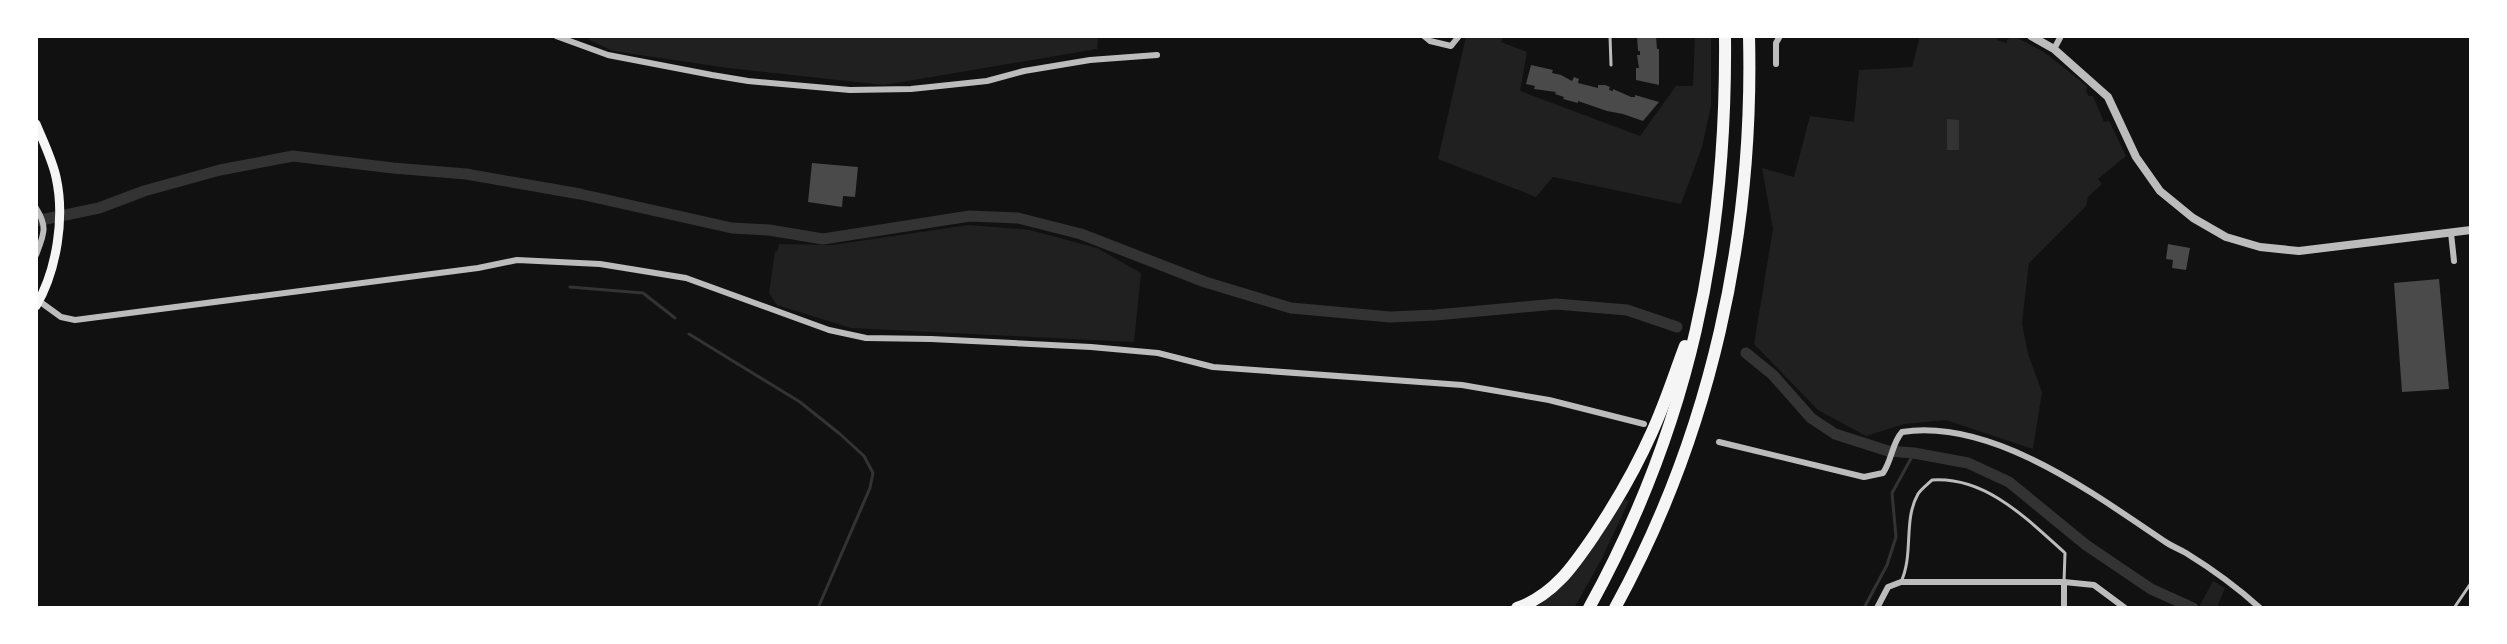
<svg xmlns="http://www.w3.org/2000/svg" width="2507" height="644" font-family="'Golos Text',sans-serif">
<rect width="100%" height="100%" fill="#111"/>
<g fill="#202020">
<polygon points="590,36 1098,36 1097,49 884,85 728,68 613,51 589,40"/>
<polygon points="1466,36 1503,36 1501,42 1527,52 1520,91 1640,136 1676,86 1693,86 1695,36 1711,36 1711,106 1702,147 1681,204 1553,177 1536,197 1438,159"/>
<polygon points="1920,36 1998,36 1997,40 2006,43 2008,39 2014,36 2044,52 2087,86 2086,92 2089,96 2093,96 2104,122 2109,121 2126,156 2098,179 2102,184 2088,197 2086,206 2029,263 2022,323 2028,354 2042,392 2033,449 1946,420 1904,424 1866,436 1818,410 1754,344 1773,229 1762,168 1794,177 1810,116 1854,122 1859,70 1912,67"/>
<polygon points="969,225 1030,230 1097,248 1141,273 1134,342 851,328 777,305 769,293 775,251 777,252 779,244 832,245"/>
<path d="M1624,499L1629,501L1601,560L1574,608H1534C1574,584 1599,537 1624,499Z"/>
<polygon points="2213,581 2225,588 2218,605 2220,608 2201,608 2199,607"/>
</g>
<polygon fill="#333" points="1947,119 1959,120 1959,150 1947,150"/>
<g fill="none" stroke-linecap="round" stroke-linejoin="round">
<g stroke="#333" stroke-width="3">
<polyline points="570,287 643,293 675,318"/>
<polyline points="689,334 800,402 840,434 864,456 873,473 870,488 818,608"/>
<polyline points="1864,608 1887,565 1896,537 1892,493 1914,453"/>
</g>
<g stroke="#333" stroke-width="11">
<polyline points="36,221 99,208 144,191 220,170 293,156 393,168 466,174 580,194 732,228 769,230 823,239 970,216 1018,218 1081,234 1205,282 1291,308 1390,317 1436,315 1556,304 1627,310 1677,327"/>
<polyline points="1746,353 1773,375 1811,418 1835,434 1888,451 1914,453 1968,463 2009,482 2086,545 2151,589 2193,608"/>
</g>
</g>
<g fill="#4a4a4a">
<polygon points="1637,36 1656,36 1657,49 1659,49 1659,85 1636,80 1636,68 1639,68 1637,55 1640,55 1640,51 1638,51"/>
<polygon points="1531,65 1553,70 1552,73 1561,75 1572,81 1574,77 1579,79 1578,83 1598,88 1598,85 1605,85 1610,87 1609,90 1613,91 1613,89 1631,97 1635,97 1635,95 1659,102 1643,121 1623,114 1607,111 1578,101 1578,103 1563,99 1564,97 1555,94 1556,92 1534,89 1535,86 1526,84"/>
<polygon points="812,163 858,167 855,197 843,196 842,207 808,202"/>
<polygon points="2168,244 2190,248 2186,270 2172,268 2173,260 2166,259"/>
<polygon points="2439,279 2449,389 2402,392 2394,283"/>
</g>
<g fill="none" stroke-linecap="round" stroke-linejoin="round">
<g stroke="#bcbcbc" stroke-width="3">
<polyline points="1610,36 1611,65"/>
<path d="M1901,582C1914,554 1903,520 1918,494C1921,489 1928,484 1932,480C1986,476 2028,520 2065,553L2064,582"/>
<polyline points="2454,608 2471,583"/>
</g>
<g stroke="#bcbcbc" stroke-width="6">
<polyline points="556,36 608,55 712,75 748,81 850,90 911,89 987,81 1024,71 1090,60 1157,55"/>
<polyline points="1424,36 1430,41 1451,46 1459,36"/>
<polyline points="2054,49 2061,36"/>
<polyline points="1776,64 1776,43 1780,36"/>
<path d="M36,208C48,227 44,234 36,255"/>
<polyline points="2451,233 2454,261"/>
<polyline points="39,301 61,317 75,320 478,268 517,260 600,264 686,278 829,330 866,338 931,339 1091,347 1158,353 1213,367 1462,385 1549,400 1644,424"/>
<path d="M1719,442L1864,477L1883,473C1892,460 1892,443 1902,432C1992,418 2094,494 2164,541C2171,546 2179,549 2186,553C2212,569 2238,588 2260,608"/>
<polyline points="2064,582 2064,608"/>
<polyline points="1877,608 1888,587 1901,582 2064,582 2094,585 2125,608"/>
</g>
<polyline stroke="#bcbcbc" stroke-width="8" points="2031,36 2054,49 2108,97 2136,157 2160,191 2193,218 2226,237 2260,247 2299,251 2471,230"/>
<path stroke="#f5f5f5" stroke-width="9" d="M36,124C43,141 52,159 56,177C65,217 57,270 36,306"/>
<g stroke="#f5f5f5" stroke-width="12">
<path d="M1517,608C1554,595 1574,565 1595,534C1617,501 1636,468 1652,432C1665,404 1674,375 1685,346"/>
<path d="M1589,608C1690,425 1727,243 1725,36"/>
<path d="M1615,608C1711,433 1754,235 1749,36"/>
</g>
</g>
<rect width="2507" height="644" fill="none" stroke="#ffffff" stroke-width="76"/>
</svg>
